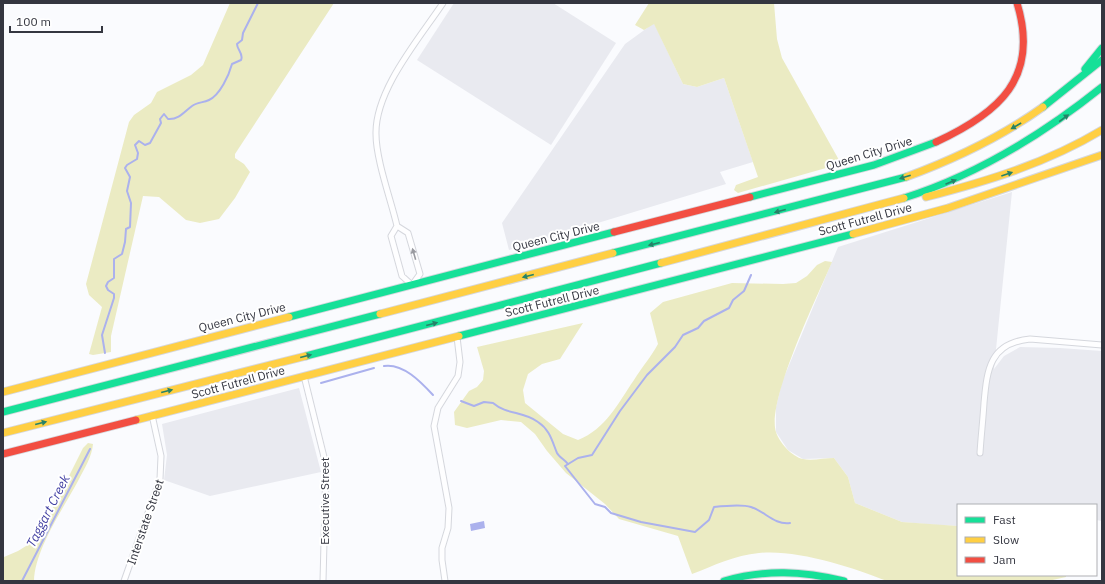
<svg xmlns="http://www.w3.org/2000/svg" width="1105" height="584" font-family="'IBM Plex Sans',sans-serif">
<rect width="100%" height="100%" fill="#fafbfe"/>
<g fill="#e9eaf0">
<polygon points="454,3 553,3 616,43 551,145 417,60"/>
<polygon points="654,23 683,84 697,87 724,78 753,162 720,172 726,184 509,250 502,223 625,44"/>
<polygon points="1012,192 994,369 1004,356 1020,347 1060,348 1102,351 1102,521 1096,520 1096,505 958,505 958,526 937,525 902,522 855,503 848,477 834,458 803,459 788,450 776,432 776,407 782,382 838,247"/>
<polygon points="299,388 321,472 210,496 164,480 167,455 162,424"/>
</g>
<g fill="#ebebc3">
<polygon points="230,3 334,3 235,154 235,158 244,164 250,172 235,198 219,219 200,223 186,220 159,197 143,196 111,336 111,352 93,355 89,354 102,307 89,295 86,284 129,122 134,115 151,103 157,92 191,75 203,65"/>
<polygon points="649,3 774,3 777,39 782,58 839,160 833,166 738,193 734,190 736,185 758,177 724,78 697,87 683,84 654,24 644,30 635,25"/>
<path d="M825,261L832,262C818,295 766,402 776,432C779,442 792,457 803,459C812,461 824,458 834,458L848,477L855,503L902,522L958,526V575H1066V577L1048,581H887C852,567 796,549 759,553C735,555 713,566 692,574L678,536L619,519L605,504L566,473L547,451L535,434L521,422L501,420L467,428L455,425L454,412L469,391L477,387L483,380L484,371L477,347L583,323L560,359L542,364L528,374L523,390L525,403L563,434L578,440C606,429 618,403 634,380C642,367 651,357 658,344L650,313L663,302L732,283L783,284L796,283L807,276L817,265Z"/>
<path d="M88,443L93,444C92,457 84,469 78,481C63,509 35,549 34,581H3L4,557L18,551L34,541L54,506L83,448Z"/>
</g>
<polygon fill="#abb1ed" points="484,521 485,528 471,531 470,524"/>
<g fill="none" stroke-linecap="round" stroke-linejoin="round">
<g stroke="#abb1ed" stroke-width="2">
<path d="M751,275L744,291L733,300L729,308L704,321L698,328L683,335L675,347L647,375L620,411L592,455L578,458L565,466L595,504L605,507L611,513L641,522L695,532L709,520L714,507C723,506 742,504 751,507C766,512 774,525 790,523"/>
<path d="M105,353L102,335L114,298V294L108,290L106,286L108,282L114,278V259L122,254L125,242L126,229L130,227L131,203L127,191L130,177L125,168L127,165L137,159L138,153L135,145L139,141L145,145L150,143L161,123L160,119L164,114L168,119C179,120 185,111 192,106C197,102 203,103 209,100C220,95 229,75 232,64L241,60C244,54 237,50 237,44L242,40L243,33L258,3"/>
<path d="M384,366C403,363 421,382 433,395"/>
<polyline points="321,383 374,368"/>
<path d="M461,401L474,406L484,402L493,403C507,415 523,411 538,422C550,430 552,441 557,453C559,457 565,460 568,464"/>
<polyline points="22,581 90,449"/>
</g>
<defs>
<g id="street">
<path d="M397,226L391,236L402,276L412,285L420,274L408,233L397,226C391,200 376,160 376,134C375,90 419,39 443,3"/>
<polyline points="304,376 326,465 323,581"/>
<path d="M980,453C981,436 983,420 984,403C987,369 990,343 1030,339L1102,345"/>
<polyline points="124,581 160,479 161,456 152,415"/>
<polyline points="445,581 442,560 442,548 448,528 449,508 434,426 438,408 458,376 460,362 457,337"/>
</g>
<g id="fast">
<polyline points="1085,69 1102,48"/>
<polyline points="1043,107 1102,60"/>
<polyline points="750,197 874,165 936,142"/>
<path d="M904,198C977,175 1042,135 1102,87"/>
<polyline points="613,253 906,177"/>
<polyline points="289,317 614,232"/>
<polyline points="459,336 853,234"/>
<polyline points="306,356 661,263"/>
<polyline points="3,412 380,314"/>
<path d="M724,581C765,569 803,571 844,581"/>
</g>
<g id="slow">
<path d="M906,177C955,159 1001,137 1043,107"/>
<path d="M926,197C988,181 1047,163 1102,130"/>
<polyline points="853,234 948,208 1102,155"/>
<polyline points="661,263 904,198"/>
<polyline points="380,314 613,253"/>
<polyline points="3,392 289,317"/>
<polyline points="136,420 459,336"/>
<polyline points="3,433 306,356"/>
</g>
<g id="jam">
<path d="M936,142C999,113 1040,78 1017,3"/>
<polyline points="614,232 750,197"/>
<polyline points="3,454 136,420"/>
</g>
</defs>
<use href="#street" stroke="#d5d7dd" stroke-width="7"/>
<use href="#fast" stroke="#d5d7dd" stroke-width="9"/>
<use href="#slow" stroke="#d5d7dd" stroke-width="9"/>
<use href="#jam" stroke="#d5d7dd" stroke-width="9"/>
<use href="#street" stroke="#fefeff" stroke-width="5"/>
<use href="#fast" stroke="#16e098" stroke-width="7"/>
<use href="#slow" stroke="#ffcf43" stroke-width="7"/>
<use href="#jam" stroke="#f24e42" stroke-width="7"/>
</g>
<defs><path id="oneway-solid" d="M-6-.8H1V-3.2L6.5 0L1 3.2V.8H-6Z"/></defs>
<g fill="#268268">
<use href="#oneway-solid" transform="translate(1064 118) rotate(-36)"/>
<use href="#oneway-solid" transform="translate(1016 126) rotate(150)"/>
<use href="#oneway-solid" transform="translate(1007 174) rotate(-19)"/>
<use href="#oneway-solid" transform="translate(905 177) rotate(162)"/>
<use href="#oneway-solid" transform="translate(951 182) rotate(-23)"/>
<use href="#oneway-solid" transform="translate(780 211) rotate(165)"/>
<use href="#oneway-solid" transform="translate(654 244) rotate(166)"/>
<use href="#oneway-solid" transform="translate(528 276) rotate(166)"/>
<use href="#oneway-solid" transform="translate(432 324) rotate(-15)"/>
<use href="#oneway-solid" transform="translate(306 356) rotate(-14)"/>
<use href="#oneway-solid" transform="translate(167 391) rotate(-14)"/>
<use href="#oneway-solid" transform="translate(41 423) rotate(-14)"/>
</g>
<use fill="#999aa0" href="#oneway-solid" transform="translate(414 254) rotate(-106)"/>
<g text-anchor="middle" dominant-baseline="central" stroke-width="4" stroke-linejoin="round" paint-order="stroke">
<g font-size="12" fill="#343640" stroke="#fff">
<text transform="translate(869 153) rotate(-17)">Queen City Drive</text>
<text transform="translate(865 219) rotate(-15)">Scott Futrell Drive</text>
<text transform="translate(556 236) rotate(-14)">Queen City Drive</text>
<text transform="translate(552 301) rotate(-14)">Scott Futrell Drive</text>
<text transform="translate(242 317) rotate(-14)">Queen City Drive</text>
<text transform="translate(238 382) rotate(-15)">Scott Futrell Drive</text>
<text transform="translate(324 501) rotate(-90)">Executive Street</text>
<text transform="translate(145 522) rotate(-71)">Interstate Street</text>
</g>
<g font-size="13" font-style="italic" fill="#413fa2" stroke="#fff">
<text transform="translate(48 511) rotate(-63)">Taggart Creek</text>
</g>
</g>
<rect width="1105" height="584" fill="none" stroke="#343640" stroke-width="8"/>
<rect x="957" y="504" width="140" height="72" fill="#ffffff" stroke="#aeafb3"/>
<rect x="965" y="517" width="20" height="6" fill="#16e098" stroke="#aeafb3"/>
<text x="993" y="524" font-size="12" fill="#343640">Fast</text>
<rect x="965" y="537" width="20" height="6" fill="#ffcf43" stroke="#aeafb3"/>
<text x="993" y="544" font-size="12" fill="#343640">Slow</text>
<rect x="965" y="557" width="20" height="6" fill="#f24e42" stroke="#aeafb3"/>
<text x="993" y="564" font-size="12" fill="#343640">Jam</text>
<path d="M10 26v6h92v-6" fill="none" stroke="#343640" stroke-width="2"/>
<text x="16" y="26" font-size="12" fill="#343640" stroke="#ffffff" stroke-width="3" paint-order="stroke">100 m</text>
</svg>
